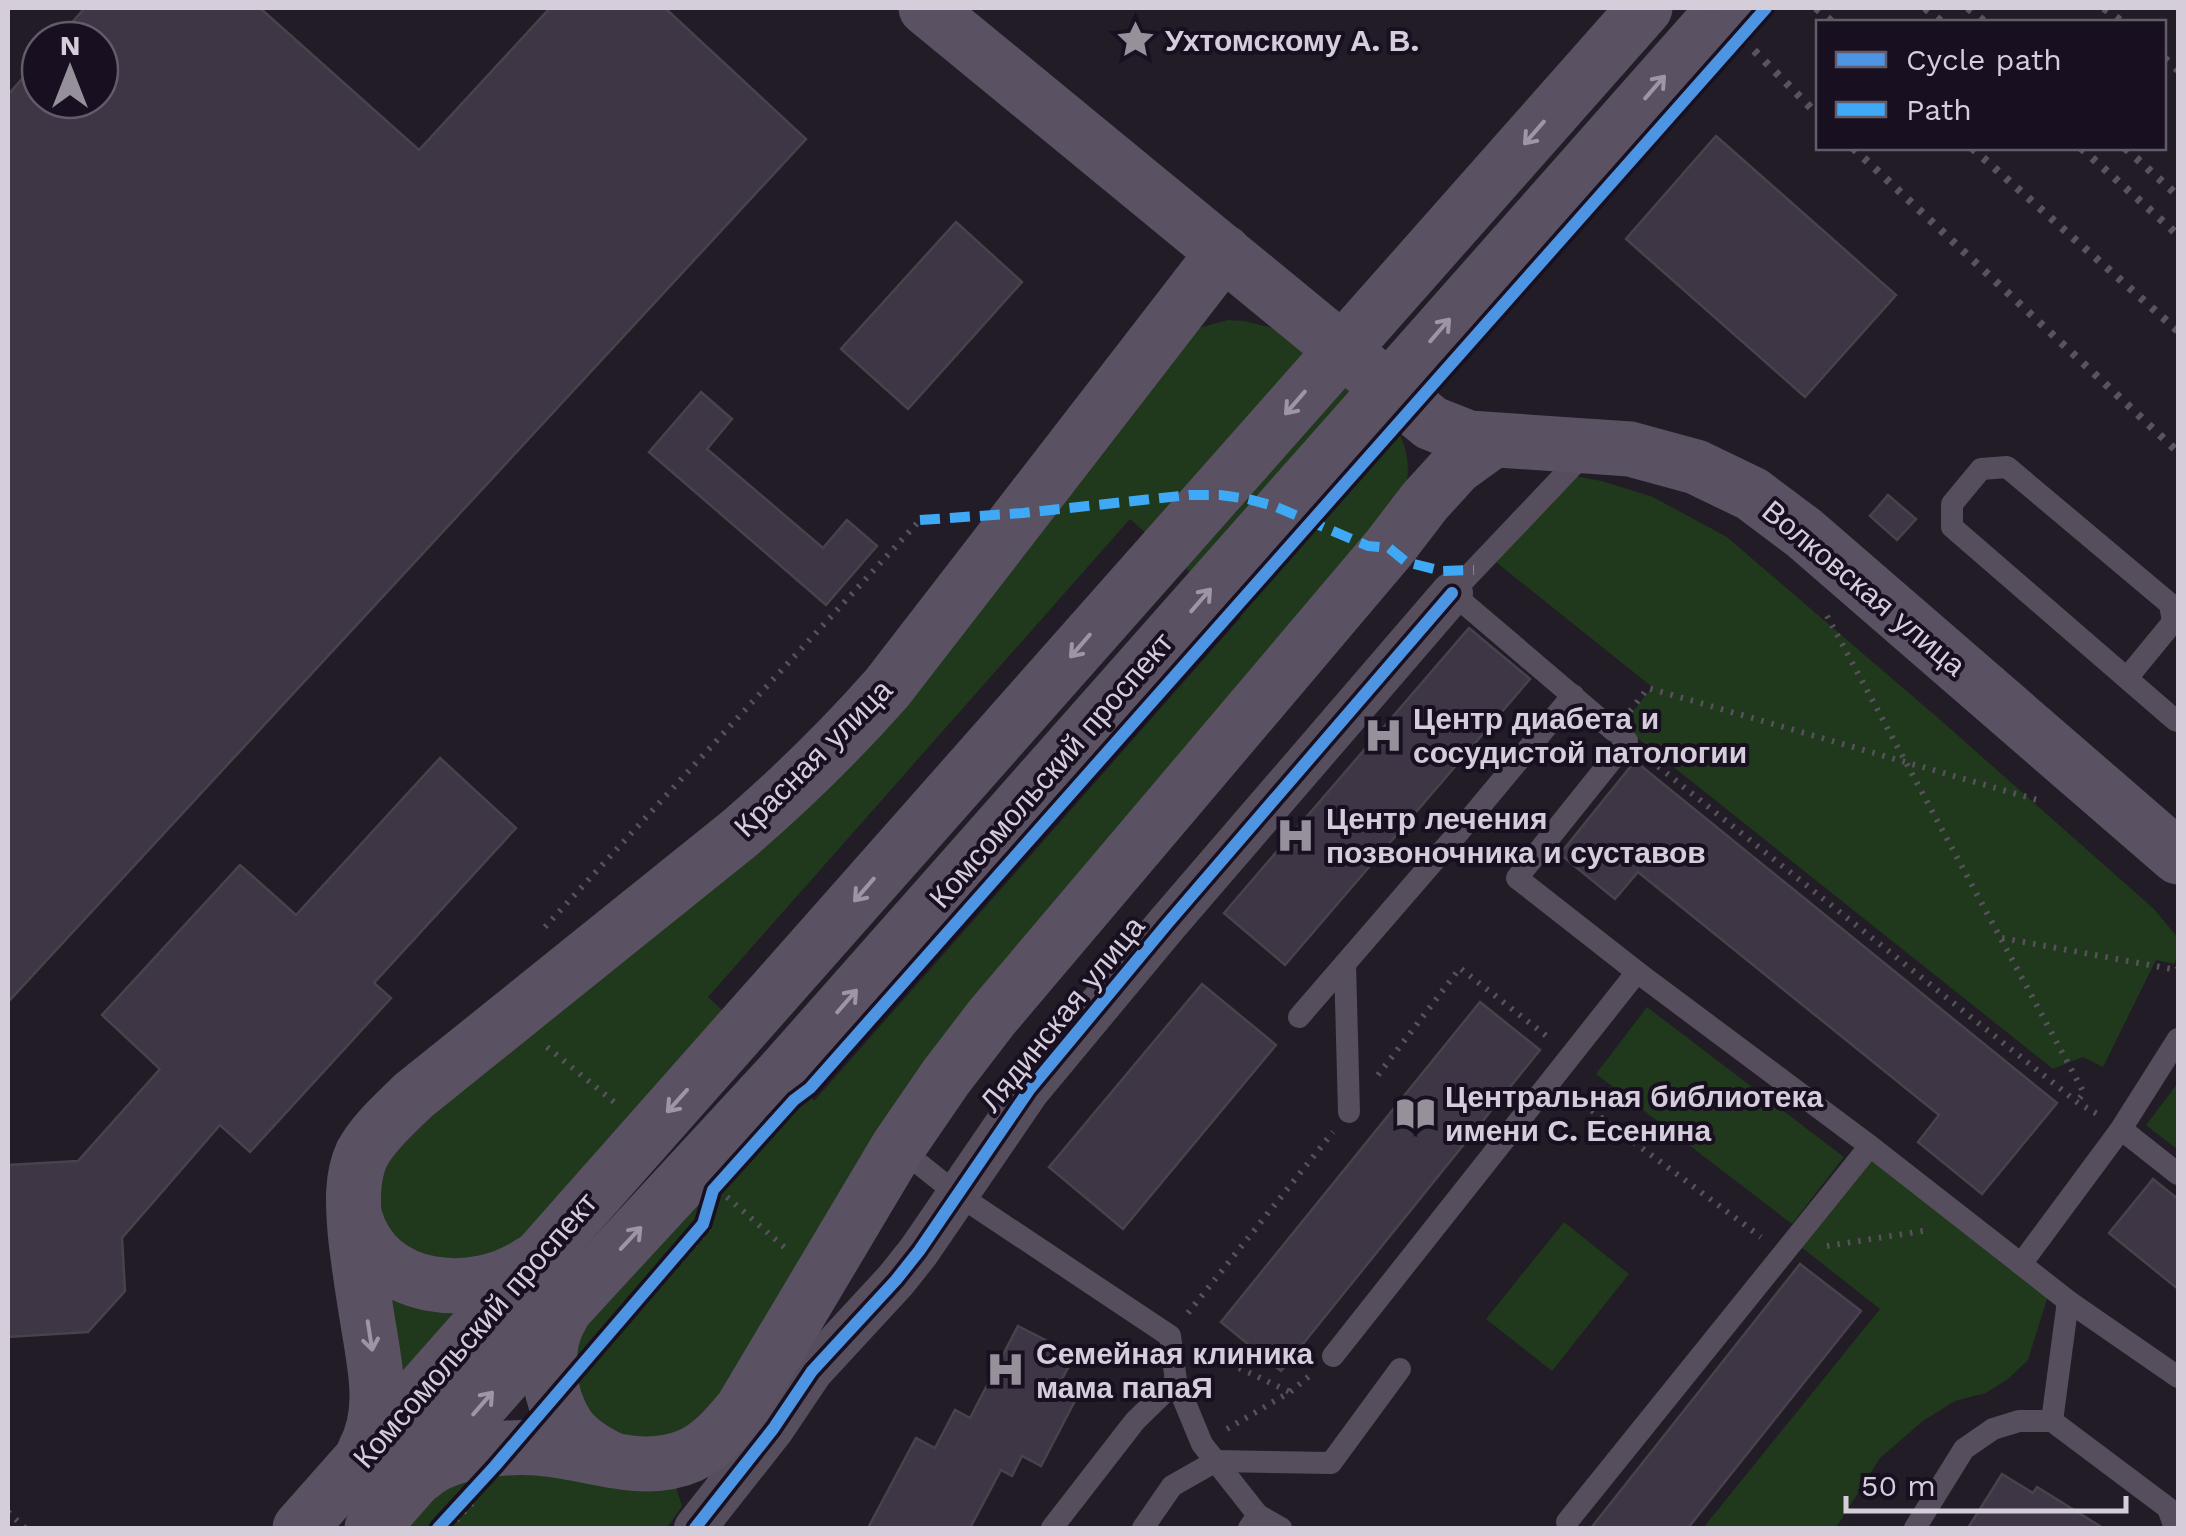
<svg xmlns="http://www.w3.org/2000/svg" width="2186" height="1536" font-family="'Work Sans',sans-serif">
<rect width="100%" height="100%" fill="#211c26"/>
<g fill="#20381b">
<path d="M1228,320L1244,321L1273,328L1398,431C1408,450 1410,466 1406,487L726,1397L665,1443L607,1435L578,1402L573,1339L802,1080L814,1101L1241,617L1130,519L708,997L723,1011L511,1255L422,1268L375,1216L388,1150L752,848L1199,328Z"/>
<polygon points="1569,475 1602,481 1653,497 1727,537 1937,717 2154,909 2178,938 2178,954 2174,964 2156,960 2103,1067 2083,1057 2053,1069 1622,726 1652,687 1492,559"/>
<polygon points="1647,1007 1844,1157 1792,1224 1596,1074"/>
<polygon points="2178,1083 2178,1150 2146,1125"/>
<polygon points="1872,1160 2048,1296 2028,1360 2008,1379 1986,1393 1955,1401 1923,1421 1880,1458 1836,1528 1703,1528 1880,1309 1801,1247"/>
<polygon points="1564,1222 1629,1274 1552,1371 1486,1319"/>
<polygon points="384,1280 467,1299 400,1384"/>
<polygon points="467,1471 674,1481 682,1506 667,1528 397,1528"/>
</g>
<g fill="#3e3545" stroke="#47424b" stroke-width="2.5">
<polygon points="85,8 260,8 419,150 550,8 665,8 806,139 8,1002 8,95 40,58 40,100 100,100 100,40 56,40"/>
<polygon points="1716,136 1896,295 1805,397 1626,239"/>
<polygon points="956,222 1022,282 908,409 841,349"/>
<polygon points="701,392 732,419 707,449 823,548 847,520 877,546 826,605 649,452"/>
<polygon points="1888,495 1916,519 1897,540 1870,516"/>
<polygon points="1469,628 1530,679 1285,965 1224,913"/>
<polygon points="440,758 516,828 374,983 391,998 250,1152 220,1125 122,1238 125,1291 88,1332 8,1337 8,1165 78,1161 160,1069 102,1015 240,865 296,915"/>
<polygon points="1635,761 2057,1103 1982,1194 1918,1142 1939,1115 1638,872 1615,899 1560,854"/>
<polygon points="1202,984 1276,1045 1123,1229 1049,1167"/>
<polygon points="1480,1002 1540,1050 1281,1371 1221,1322"/>
<polygon points="2153,1179 2178,1199 2178,1289 2109,1233"/>
<polygon points="1800,1264 1861,1311 1688,1528 1591,1528"/>
<polygon points="1018,1326 1075,1355 1061,1381 1080,1391 1041,1466 1022,1456 1012,1476 1001,1470 970,1528 868,1528 916,1438 935,1448 955,1410 970,1418"/>
<polygon points="2002,1474 2033,1493 2037,1487 2103,1528 1968,1528"/>
</g>
<g fill="none" stroke-linecap="round" stroke-linejoin="round">
<g stroke="#57515c" stroke-width="6" stroke-dasharray="2.5 8" stroke-linecap="butt">
<polyline points="1827,616 2084,1093 2077,1101"/>
<polyline points="1630,711 1648,688 2041,801"/>
<polyline points="1650,760 2077,1102 2099,1115"/>
<polyline points="545,927 920,520"/>
<polyline points="2002,938 2177,970 2178,968"/>
<polyline points="547,1047 619,1106"/>
<polyline points="1378,1075 1460,968 1549,1038"/>
<polyline points="1575,1098 1761,1237"/>
<polyline points="727,1197 785,1248"/>
<polyline points="1827,1246 1929,1230"/>
<polyline points="1188,1313 1333,1132"/>
<polyline points="1201,1350 1290,1392"/>
<polyline points="597,1356 708,1229 710,1220"/>
<polyline points="1227,1429 1290,1392 1313,1373"/>
<polyline points="8,1512 25,1528"/>
<polyline points="449,1528 476,1499"/>
</g>
<g stroke="#564e5c" stroke-width="22">
<polyline points="1585,453 1452,593 1614,731"/>
<polyline points="2127,678 2173,622 2170,604 2007,467 1981,469 1952,504 1952,527 2175,720 2178,721"/>
<polyline points="1627,741 1517,878 1637,972"/>
<polyline points="1345,964 1349,1112"/>
<polyline points="1299,1017 1458,833 1573,695"/>
<polyline points="2121,1129 2178,1174"/>
<polyline points="898,1147 957,1194 1170,1336 1176,1381 1202,1444 1258,1515 1249,1528"/>
<polyline points="2068,1301 2178,1377"/>
<polyline points="1333,1356 1637,972 1870,1146 2021,1264"/>
<polyline points="2052,1421 2168,1508 2175,1528"/>
<polyline points="1258,1515 1281,1528"/>
<polyline points="1567,1522 1870,1146"/>
<polyline points="1052,1528 1135,1421 1176,1381"/>
<polyline points="1143,1528 1172,1486 1216,1461 1331,1463 1400,1369"/>
<polyline points="1915,1528 1964,1449 1993,1429 2019,1421 2052,1421 2068,1301 2021,1264 2121,1129 2178,1039"/>
</g>
<polyline stroke="#564e5c" stroke-width="42" points="695,1528 773,1429 812,1371 896,1280 919,1251 1029,1090 1167,924 1452,593"/>
<g stroke="#5a5162" stroke-width="55">
<polyline points="926,8 1431,423 1469,438 1630,449 1696,467 1752,494 1804,533 2178,857"/>
<path d="M355,1217C376,1294 475,1302 532,1262"/>
<path d="M563,1313C542,1346 546,1394 568,1427C579,1442 596,1452 613,1460"/>
<path d="M364,1452C386,1411 375,1367 368,1323C363,1292 358,1262 355,1231C353,1205 351,1178 362,1154C374,1132 395,1114 413,1096L740,833C792,788 841,740 887,688L1224,252"/>
<path d="M422,1474C435,1462 453,1457 470,1453C498,1447 527,1446 555,1450C600,1456 646,1475 691,1455C712,1445 727,1427 742,1409L898,1147L946,1077L992,1017L1389,548L1425,501L1456,467L1492,441"/>
<polyline points="300,1528 1645,8"/>
<polyline points="372,1528 564,1310 782,1074 1725,8"/>
</g>
<g stroke="#58535d" stroke-width="8" stroke-dasharray="5 10" stroke-linecap="butt">
<polyline points="1712,8 1818,115"/>
<polyline points="1816,8 1832,22"/>
<polyline points="1925,8 1942,22"/>
<polyline points="1968,8 1985,22"/>
<polyline points="2104,8 2122,22"/>
<polyline points="2164,58 2178,70"/>
<polyline points="1853,148 2178,452"/>
<polyline points="1972,148 2178,331"/>
<polyline points="2081,148 2178,235"/>
<polyline points="2125,148 2178,196"/>
</g>
<polyline stroke="#3fa9f5" stroke-width="10" stroke-dasharray="20 10" stroke-linecap="butt" points="920,520 1023,513 1189,495 1220,495 1248,499 1274,506 1368,546 1389,548 1406,562 1442,571 1474,570"/>
<defs>
<g id="cycleway">
<polyline points="438,1528 495,1466 703,1224 713,1190 794,1100 810,1088 1766,8"/>
<polyline points="695,1528 773,1429 812,1371 896,1280 919,1251 1029,1090 1167,924 1452,593"/>
</g>
</defs>
<use href="#cycleway" stroke="#180f20" stroke-width="19"/>
<use href="#cycleway" stroke="#4d94e3" stroke-width="12"/>
</g>
<defs><path id="oneway-shaft" d="M-6 0H5M1.5-3L5.5 0L1.5 3" fill="none" stroke-width="1.6" stroke-linecap="round" stroke-linejoin="round" transform="scale(2.5)"/></defs>
<g stroke="#9e96a4">
<use href="#oneway-shaft" transform="translate(1655 87) rotate(-49)"/>
<use href="#oneway-shaft" transform="translate(1534 133) rotate(131)"/>
<use href="#oneway-shaft" transform="translate(1440 330) rotate(-49)"/>
<use href="#oneway-shaft" transform="translate(1295 403) rotate(131)"/>
<use href="#oneway-shaft" transform="translate(1201 600) rotate(-49)"/>
<use href="#oneway-shaft" transform="translate(1080 646) rotate(131)"/>
<use href="#oneway-shaft" transform="translate(864 890) rotate(131)"/>
<use href="#oneway-shaft" transform="translate(847 1001) rotate(-49)"/>
<use href="#oneway-shaft" transform="translate(677 1101) rotate(132)"/>
<use href="#oneway-shaft" transform="translate(631 1238) rotate(-47)"/>
<use href="#oneway-shaft" transform="translate(370 1336) rotate(81)"/>
<use href="#oneway-shaft" transform="translate(483 1403) rotate(-49)"/>
</g>
<defs>
<symbol id="sight-bare" viewBox="-9 -9 18 18"><path d="M0-6L1.8-2.2L6-1.7L2.9 1.2L3.7 5.4L0 3.3L-3.7 5.4L-2.9 1.2L-6-1.7L-1.8-2.2Z" fill="#96909b" stroke="#180f20" stroke-width="2.5" paint-order="stroke"/></symbol>
<symbol id="hospital-bare" viewBox="-9 -9 18 18"><path d="M-5-5h3v3.5h4V-5h3V5h-3V1.5h-4V5h-3Z" fill="#96909b" stroke="#180f20" stroke-width="2.5" paint-order="stroke"/></symbol>
<symbol id="library-bare" viewBox="-9 -9 18 18"><path d="M-6-4Q-3-5.5-.7-3.5V5Q-3 3-6 4ZM6-4Q3-5.5 .7-3.5V5Q3 3 6 4Z" fill="#96909b" stroke="#180f20" stroke-width="2.5" paint-order="stroke"/></symbol>
</defs>
<g fill-rule="evenodd">
<use href="#sight-bare" x="1108" y="12" width="55" height="55"/>
<use href="#hospital-bare" x="1356" y="708" width="55" height="55"/>
<use href="#hospital-bare" x="1268" y="808" width="55" height="55"/>
<use href="#library-bare" x="1388" y="1086" width="55" height="55"/>
<use href="#hospital-bare" x="978" y="1342" width="55" height="55"/>
</g>
<g text-anchor="middle" dominant-baseline="central" stroke-width="8" stroke-linejoin="round" paint-order="stroke">
<g font-size="30" font-weight="bold" fill="#d5ceda" stroke="#180f20" text-anchor="start">
<text x="1165" y="40">Ухтомскому А. В.</text>
<text x="1413" y="718">Центр диабета и<tspan x="1413" dy="34">сосудистой патологии</tspan></text>
<text x="1326" y="818">Центр лечения<tspan x="1326" dy="34">позвоночника и суставов</tspan></text>
<text x="1445" y="1096">Центральная библиотека<tspan x="1445" dy="34">имени С. Есенина</tspan></text>
<text x="1036" y="1353">Семейная клиника<tspan x="1036" dy="34">мама папаЯ</tspan></text>
</g>
<g font-size="30" fill="#d5ceda" stroke="#180f20">
<text transform="translate(1864 588) rotate(40)">Волковская улица</text>
<text transform="translate(813 758) rotate(-45)">Красная улица</text>
<text transform="translate(1051 770) rotate(-49)">Комсомольский проспект</text>
<text transform="translate(1062 1014) rotate(-51)">Лядинская улица</text>
<text transform="translate(475 1330) rotate(-49)">Комсомольский проспект</text>
</g>
</g>
<rect width="2186" height="1536" fill="none" stroke="#d5ceda" stroke-width="20"/>
<rect x="1816" y="20" width="350" height="130" fill="#180f20" stroke="#645b6a" stroke-width="2.5"/>
<rect x="1836" y="52" width="50" height="15" fill="#4d94e3" stroke="#645b6a" stroke-width="2.5"/>
<text x="1906" y="70" font-size="30" fill="#d5ceda">Cycle path</text>
<rect x="1836" y="102" width="50" height="15" fill="#3fa9f5" stroke="#645b6a" stroke-width="2.5"/>
<text x="1906" y="120" font-size="30" fill="#d5ceda">Path</text>
<g transform="translate(70 70)"><circle r="48" fill="#180f20" stroke="#645b6a" stroke-width="2.5"/>
<path d="M0-8L18 38L0 25L-18 38Z" fill="#96909b"/>
<text y="-15" font-size="28" font-weight="bold" text-anchor="middle" fill="#d5ceda">N</text>
</g>
<path d="M1846 1496v15h280v-15" fill="none" stroke="#d5ceda" stroke-width="5"/>
<text x="1861" y="1496" font-size="30" fill="#d5ceda" stroke="#180f20" stroke-width="8" paint-order="stroke">50 m</text>
</svg>
